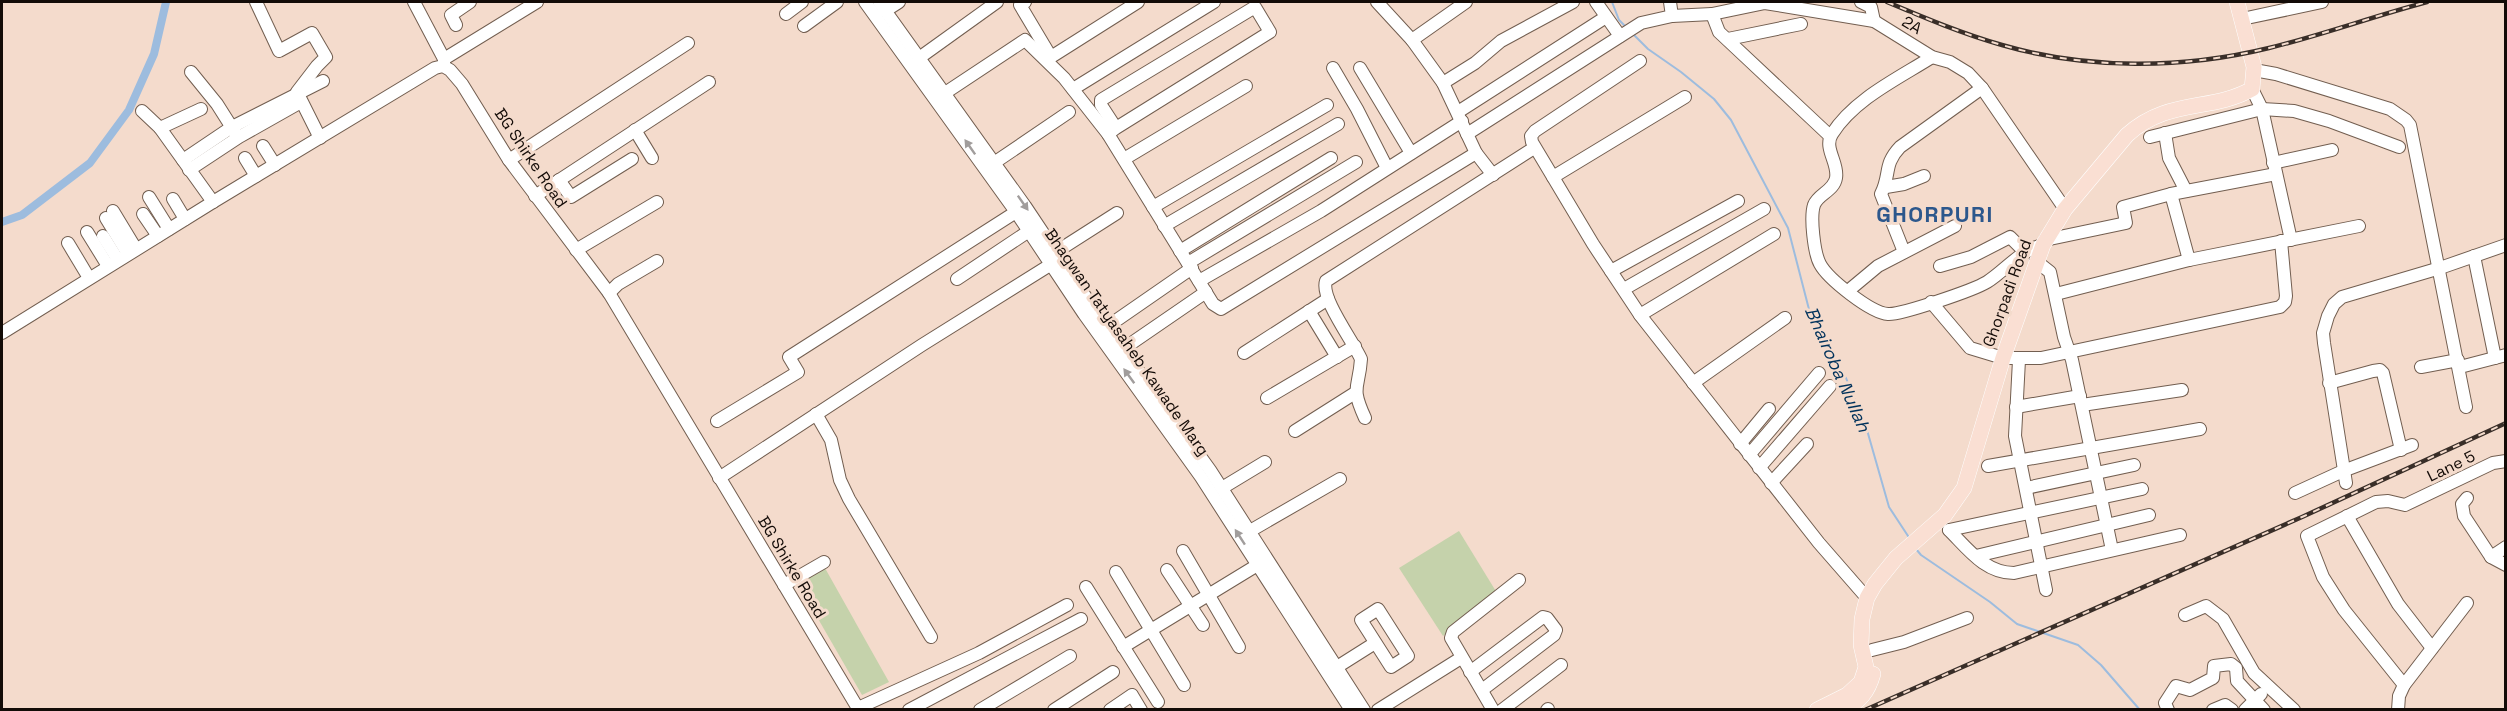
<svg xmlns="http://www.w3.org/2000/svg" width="2507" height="711" font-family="'Space Grotesk',sans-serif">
<rect width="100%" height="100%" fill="#f4dbcc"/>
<g fill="#c5d2ab">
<polygon points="1459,531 1497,593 1443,636 1399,568"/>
<polygon points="821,561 889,682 862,695 794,577"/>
</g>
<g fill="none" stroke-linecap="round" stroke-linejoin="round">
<g stroke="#9dbcde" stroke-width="2">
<polyline points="1612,2 1619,20 1626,27"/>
<polyline points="1632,33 1648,49 1681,72 1714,99 1731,120 1788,228 1812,321 1826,352 1846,378 1867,430 1889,507 1910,539"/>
<polyline points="1916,549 1921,555 1990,602 2017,624 2078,645 2101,665 2140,710"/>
</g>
<polyline stroke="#9dbcde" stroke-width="8" points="2,222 22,215 90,163 129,110 154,54 166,2"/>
<defs>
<g id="minor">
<polyline points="256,2 279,51 312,33 326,57 317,66 297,92 320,138"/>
<polyline points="414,2 444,59 444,65"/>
<polyline points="865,2 1016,212 1084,314 1201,477 1351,710"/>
<polyline points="879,2 1025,206 1093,308 1210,470 1364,710"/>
<polyline points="1025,2 1020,5 1051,57 1138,2"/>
<polyline points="1377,2 1412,40 1443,83 1476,153 1493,175"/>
<polyline points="1596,2 1620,36"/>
<polyline points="1670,2 1672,16"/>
<polyline points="1861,2 1871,7 1874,21"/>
<polyline points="885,11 899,2"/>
<polyline points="786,14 802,2"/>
<polyline points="1712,14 1719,32 1830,136"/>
<polyline points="2242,19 2322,2"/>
<polyline points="456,25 451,15 470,2"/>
<polyline points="804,26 837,2"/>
<polyline points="1728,39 1801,24"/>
<polyline points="1412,40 1466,2"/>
<path d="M1932,57C1899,78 1854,99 1832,134C1823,148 1839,163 1836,178C1834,191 1818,194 1814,205C1810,217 1814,253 1820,264C1828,279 1871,313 1888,314C1901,315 1974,290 1987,282C2006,270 2020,250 2043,245"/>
<polyline points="919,58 997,2"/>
<polyline points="444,59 537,2"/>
<polyline points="1640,61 1535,131 1531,136 1532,142 1593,244 1640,315 1819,543 1867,598"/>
<polyline points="1333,68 1357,109 1387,168"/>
<polyline points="1360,68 1411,153"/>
<polyline points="2254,70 2276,74 2390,109 2406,120 2410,125 2466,407"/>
<polyline points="191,72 217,104 236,134"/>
<polyline points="1443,83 1475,63 1501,41 1573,2"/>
<polyline points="1073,89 1214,2"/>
<polyline points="2252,89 2262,109 2291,240"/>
<polyline points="939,97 1025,40 1064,78 1108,134 1213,304 1221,309 1476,153"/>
<polyline points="142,111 160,128 201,109"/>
<polyline points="1458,112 1606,17"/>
<polyline points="160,128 213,202"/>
<polyline points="635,130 652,158"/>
<polyline points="2165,133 2169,158 2186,191"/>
<polyline points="1108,134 1116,128 1270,32 1255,7 1101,100 1101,105 1116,128"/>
<polyline points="1467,134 1641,23 1672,16 1712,14 1765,3 1874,21 1932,57 1950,62 1968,73 1982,88 2065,209"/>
<polyline points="2150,137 2262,109 2294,111 2329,121 2399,147"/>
<polyline points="263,146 275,165"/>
<polyline points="245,158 256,176"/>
<polyline points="1124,159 1246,86"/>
<polyline points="183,160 232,127 323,81"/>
<polyline points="509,160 688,43"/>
<polyline points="2273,163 2332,150"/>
<polyline points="988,167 1069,112"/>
<polyline points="189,170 239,137 301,102"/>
<polyline points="1553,177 1685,97"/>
<polyline points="559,180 571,197 632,159"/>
<polyline points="1886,187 1904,184 1924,176"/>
<polyline points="2171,194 2189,260"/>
<polyline points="535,196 709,82"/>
<polyline points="149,197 169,229"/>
<polyline points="173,199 185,219"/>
<polyline points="1153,207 1327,105"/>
<polyline points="113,211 136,249"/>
<polyline points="143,214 158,236"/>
<polyline points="106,218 128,254"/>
<polyline points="1164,226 1338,124"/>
<polyline points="87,232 108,266"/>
<polyline points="103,236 118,260"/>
<polyline points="2045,240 2126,223 2123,207 2171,194 2276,174"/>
<polyline points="68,243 89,278"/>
<polyline points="576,250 657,202"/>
<polyline points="1180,251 1331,158"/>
<polyline points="1056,252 1117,213"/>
<path d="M1904,252L1881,194C1891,174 1883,165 1900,147L1982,88"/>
<polyline points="2474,256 2495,358"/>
<polyline points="2036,261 2050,272 2064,337 2072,360 2112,550"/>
<polyline points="1188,263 1356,162"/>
<polyline points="1940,266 1971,257 2010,237 2025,252"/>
<polyline points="1611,271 1738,201"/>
<polyline points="957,279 1029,231"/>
<polyline points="1199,281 1321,211 1462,121"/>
<polyline points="1624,289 1764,209"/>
<polyline points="1848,291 1878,266 1955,226"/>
<polyline points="609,293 618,284 657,261"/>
<polyline points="2056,294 2189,260 2359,226"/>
<polyline points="1931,302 1970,348 2003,358 2041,358 2280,307 2285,302 2286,296 2281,241"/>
<polyline points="1309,311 1337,357"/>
<polyline points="1640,315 1774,234"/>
<polyline points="1101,331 1192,268"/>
<polyline points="2,333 213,202 435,68 443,66 450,70 462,84 509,160 609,293 859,710"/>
<polyline points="1123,349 1206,292"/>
<polyline points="1244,353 1328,299"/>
<polyline points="2019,360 2015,436 2046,590"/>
<polyline points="2421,367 2458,360"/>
<polyline points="2460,367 2506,355"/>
<polyline points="1693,383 1785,318"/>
<polyline points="2329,383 2373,371 2380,370 2383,373 2401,450"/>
<polyline points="1267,398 1355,346"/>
<polyline points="2082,405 2182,390"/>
<polyline points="2016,407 2080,396"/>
<polyline points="816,414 831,440 840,480 849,499 931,637"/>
<path d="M1365,418C1350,385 1359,390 1361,359C1353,341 1320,298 1326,281L1534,148"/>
<polyline points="717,421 798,372 789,357 1016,212"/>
<polyline points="1295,431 1355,393"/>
<polyline points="1740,444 1769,409"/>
<polyline points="1749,455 1819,373"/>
<polyline points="1988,466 2200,429"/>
<polyline points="1759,468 1830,386"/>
<polyline points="719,478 922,345 1058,260"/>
<polyline points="1771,483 1807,444"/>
<polyline points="2346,483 2324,343 2323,333 2328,316 2334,304 2342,297 2440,268 2506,245"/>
<polyline points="1222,488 1265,462"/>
<polyline points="2026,488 2134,465"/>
<polyline points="2295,493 2343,471 2412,445"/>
<polyline points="2467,498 2462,504 2464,516 2491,557"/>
<polyline points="2347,516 2398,604 2432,648"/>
<path d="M1949,530C1968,549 1985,573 2014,573L2180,535"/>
<polyline points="1949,530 2142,489"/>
<polyline points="1250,531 1340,479"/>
<polyline points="2506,547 2491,557 2506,565"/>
<polyline points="1183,551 1239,647"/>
<polyline points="1976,556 2149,515"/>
<polyline points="1167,570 1203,625"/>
<polyline points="1116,572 1184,685"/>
<polyline points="784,585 824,562"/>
<polyline points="1086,587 1158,702"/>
<polygon points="1378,609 1408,656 1391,667 1361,620"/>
<polyline points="2185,615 2206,606 2223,619 2254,673 2294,710"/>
<polyline points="1123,647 1264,561"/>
<polyline points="1872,650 1904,642 1967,618"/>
<polyline points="1337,667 1375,643"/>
<polyline points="1470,672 1543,617 1547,618 1556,630 1554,635 1482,690"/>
<polyline points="2404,685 2344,610 2323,577 2307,536 2376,502 2388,501 2405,505 2493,463 2506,461"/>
<polyline points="858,708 979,653 1067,605"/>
<polyline points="909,710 1081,619"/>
<polyline points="980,710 1070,656"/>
<polyline points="1054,710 1113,672"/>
<polyline points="1110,710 1132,695 1141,710"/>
<polyline points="1378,710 1461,658"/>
<polyline points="1493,710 1451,638 1453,632 1519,580"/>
<polyline points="1502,710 1561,665"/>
<polyline points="1547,710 1548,709"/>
<polyline points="2168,710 2165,703 2176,686 2190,690 2213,678 2214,666 2231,664 2236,668 2237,681 2264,710"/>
<polyline points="2213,710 2225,705 2232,710"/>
<polyline points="2245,710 2261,694"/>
<polyline points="2398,710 2399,696 2404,685 2467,603"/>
</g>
<g id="major">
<path d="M1817,710L1847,695L1861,682L1866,667L1861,645L1862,619L1867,598L1875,584L1896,558L1945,515L1964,488L2003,358L2043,245L2065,209L2127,135C2168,98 2211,112 2252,89L2254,67L2237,2"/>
<path d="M1844,710C1860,701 1868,692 1873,674"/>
</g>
</defs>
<use href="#minor" stroke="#725e50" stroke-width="14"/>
<use href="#major" stroke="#fff" stroke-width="16"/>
<use href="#minor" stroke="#fff" stroke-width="12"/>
<use href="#major" stroke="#fadfd3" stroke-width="15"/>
<defs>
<g id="rail">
<path d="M1887,2C1925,18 1963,34 2002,45C2088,70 2183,69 2269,48C2322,35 2374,16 2427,2"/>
<polyline points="1865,710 2302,517 2506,423"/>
</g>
</defs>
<use href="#rail" stroke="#392e28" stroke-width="4.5"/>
<use href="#rail" stroke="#f4dbcc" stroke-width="2" stroke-dasharray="7" stroke-linecap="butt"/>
</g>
<defs><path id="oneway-solid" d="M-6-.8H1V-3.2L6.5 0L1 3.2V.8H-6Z" transform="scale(1.5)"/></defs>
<g fill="#a19d9c">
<use href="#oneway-solid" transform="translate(970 147) rotate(-125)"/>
<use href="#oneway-solid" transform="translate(1023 203) rotate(55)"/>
<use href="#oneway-solid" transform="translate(1129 376) rotate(-126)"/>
<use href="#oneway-solid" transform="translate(1240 537) rotate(-123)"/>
</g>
<g text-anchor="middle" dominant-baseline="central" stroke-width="6" stroke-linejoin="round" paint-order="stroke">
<g font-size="16" fill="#130b07" stroke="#f4dbcc">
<text transform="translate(1912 25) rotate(31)">2A</text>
<text transform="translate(531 158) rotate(56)">BG Shirke Road</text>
<text transform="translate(2007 293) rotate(-70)">Ghorpadi Road</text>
<text transform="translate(1127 342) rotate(55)">Bhagwan Tatyasaheb Kawade Marg</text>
<text transform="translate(2451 466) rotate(-26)">Lane 5</text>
<text transform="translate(792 567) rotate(59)">BG Shirke Road</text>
</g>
<g font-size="18" font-style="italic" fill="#00325b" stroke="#f4dbcc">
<text transform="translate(1838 369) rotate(66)">Bhairoba Nullah</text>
</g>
<g font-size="22" font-weight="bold" letter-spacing="1.5" fill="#2c578c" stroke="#f4dbcc">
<text x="1935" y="214">GHORPURI</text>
</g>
</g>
<rect width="2507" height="711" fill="none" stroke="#130b07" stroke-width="6"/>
</svg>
